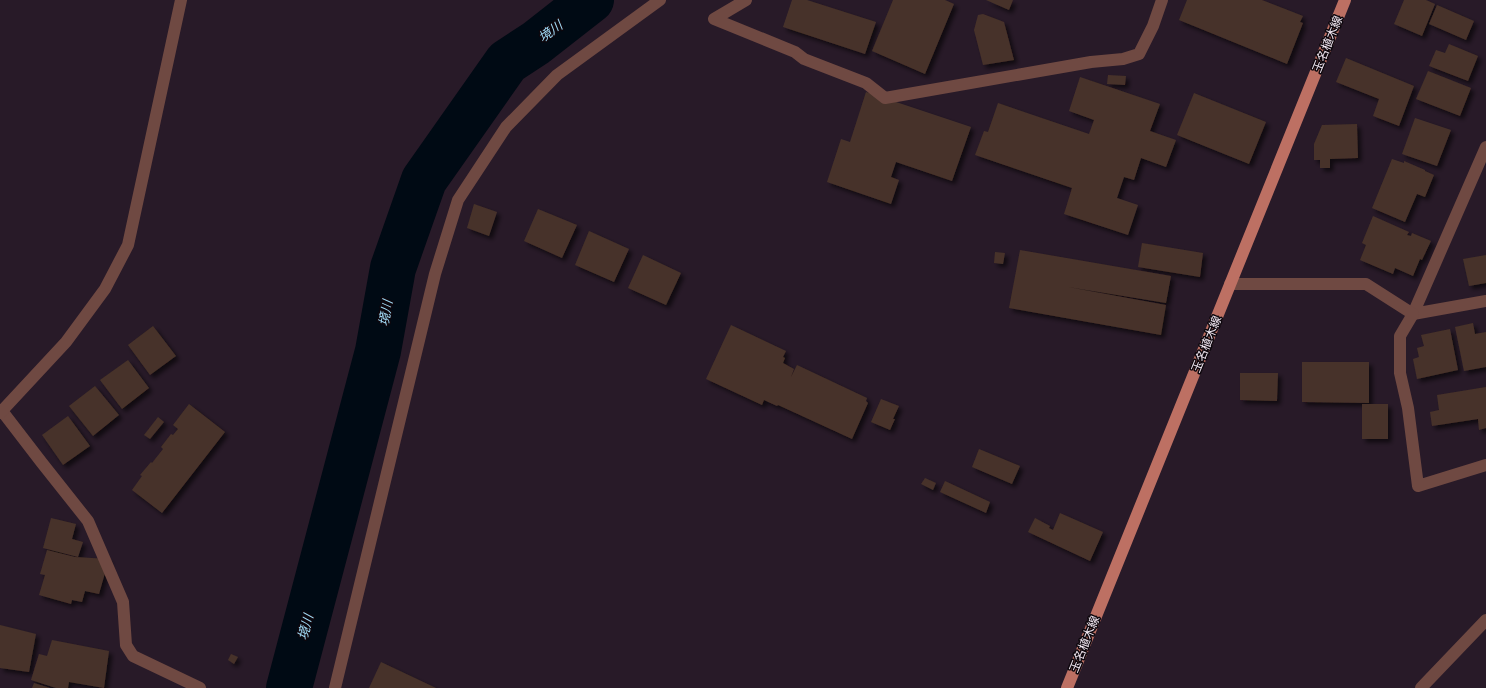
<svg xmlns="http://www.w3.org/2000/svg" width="1486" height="688" font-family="'PT Serif','Noto Sans JP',serif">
<defs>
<filter id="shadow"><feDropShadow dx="3.5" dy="3.5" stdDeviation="2" flood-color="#0009"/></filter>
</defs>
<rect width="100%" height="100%" fill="#281a28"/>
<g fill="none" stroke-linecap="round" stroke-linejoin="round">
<polyline stroke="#000a14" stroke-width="46" points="289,688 378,351 393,268 424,180 507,62 536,43 591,0"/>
</g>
<g fill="#473229" filter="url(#shadow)">
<polygon points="792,0 807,0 876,22 865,54 783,27"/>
<polygon points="893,0 945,0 954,4 925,74 872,51"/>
<polygon points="986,0 1013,0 1009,10"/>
<polygon points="1187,0 1262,0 1303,16 1300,22 1303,23 1287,64 1179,20"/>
<polygon points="1404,0 1426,0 1435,4 1422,36 1394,24"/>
<polygon points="1437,5 1474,21 1466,40 1429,24"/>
<polygon points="983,14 1004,22 1014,60 983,65 974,30 978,15"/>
<polygon points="1449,44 1478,56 1468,81 1429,66 1436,50 1445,53"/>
<polygon points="1346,58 1414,86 1399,126 1373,116 1379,99 1336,82"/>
<polygon points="1428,71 1471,88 1460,116 1416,99"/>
<polygon points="1108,75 1126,76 1125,85 1107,84"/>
<polygon points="1080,77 1160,104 1150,131 1176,140 1166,167 1141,158 1134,180 1124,177 1117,198 1138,205 1128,235 1064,214 1072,188 975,155 984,131 988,132 998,103 1089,134 1094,120 1069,111"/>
<polygon points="866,92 971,127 952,181 896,162 891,177 899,180 891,204 827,182 841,139 850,142"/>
<polygon points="1194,93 1266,122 1249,164 1177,135"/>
<polygon points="1415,118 1451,130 1437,166 1402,154"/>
<polygon points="1357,124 1358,158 1330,159 1330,168 1320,168 1320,160 1314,160 1314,144 1322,125"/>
<polygon points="1392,159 1404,163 1404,161 1425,170 1425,171 1434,175 1425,197 1417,194 1405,222 1372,208"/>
<polygon points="474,204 497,212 489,236 467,228"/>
<polygon points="538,209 577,225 562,258 524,241"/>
<polygon points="1373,216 1409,232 1407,235 1411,236 1412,233 1431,241 1422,260 1420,259 1413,276 1395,268 1393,274 1360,260 1366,245 1362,243"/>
<polygon points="589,231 629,249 614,282 575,265"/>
<polygon points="1142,243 1203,253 1200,277 1138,267"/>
<polygon points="1020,250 1171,276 1166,303 1068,287 1166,305 1161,335 1009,308"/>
<polygon points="995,252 1005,253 1003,264 994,263"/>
<polygon points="643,255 681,273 666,305 628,288"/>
<polygon points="1486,255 1486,283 1469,286 1463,259"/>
<polygon points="1473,323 1475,334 1486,332 1486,367 1464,371 1455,327"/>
<polygon points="731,325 786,351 783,357 785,358 783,363 794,369 791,377 797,365 867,398 866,401 868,403 852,439 778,405 777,406 764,400 762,405 706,379"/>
<polygon points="153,326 176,356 150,375 128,345"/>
<polygon points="1450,329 1458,370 1417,379 1413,359 1419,357 1417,348 1424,346 1421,335"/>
<polygon points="128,360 149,388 122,409 100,380"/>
<polygon points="1302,362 1369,362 1369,403 1302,402"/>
<polygon points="1240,373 1278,373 1277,401 1240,400"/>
<polygon points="95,386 119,415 93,436 69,406"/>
<polygon points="1486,387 1486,428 1479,430 1478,419 1432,426 1430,412 1439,410 1437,395"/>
<polygon points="881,399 899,406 893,419 895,419 890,430 871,422"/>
<polygon points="189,404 225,432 162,513 132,490 142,476 140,475 151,462 152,463 163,449 161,447 171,434 173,435 178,429 173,425"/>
<rect x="1362" y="404" width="26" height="35"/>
<polygon points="68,416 90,446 63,465 42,435"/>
<polygon points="158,417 164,422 150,439 144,435"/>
<polygon points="979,449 1020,466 1012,484 972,467"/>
<polygon points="925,478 936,483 933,490 921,484"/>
<polygon points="945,481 990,502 986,513 940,492"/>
<polygon points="1060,513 1103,532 1090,561 1028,532 1035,518 1050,526 1049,528 1053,530"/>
<polygon points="51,518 76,524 72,539 83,542 78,557 43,548"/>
<polygon points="47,550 75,557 109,559 99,594 85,591 82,602 72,600 71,604 39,595 45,575 40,574"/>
<polygon points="0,625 36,634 29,672 0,668"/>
<polygon points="52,640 109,651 104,688 69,682 68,688 56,688 31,680 39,654 47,656"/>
<polygon points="231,654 238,657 234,664 228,660"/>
<polygon points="381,662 436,688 369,688"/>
<polygon points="34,683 50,688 32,688"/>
</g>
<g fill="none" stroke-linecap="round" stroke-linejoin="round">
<g stroke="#6f4942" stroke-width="12">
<polyline points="746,0 714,19 795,52 804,59 866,83 885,98 1091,62 1123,59 1139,54 1153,26 1162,0"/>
<polyline points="1486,147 1413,314 1486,301"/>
<polyline points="1230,284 1366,284 1413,314 1400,336 1400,373 1408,408 1418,486 1486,465"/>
<polyline points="2,411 42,463 88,521 123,602 126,645 133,656 200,688"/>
<polyline points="0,413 66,342 105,289 128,245 181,0"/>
<polyline points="335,688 435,274 458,200 506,127 557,75 660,0"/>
<polyline points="1421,688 1486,620"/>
</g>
<polyline stroke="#bd7063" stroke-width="12" points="1067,688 1345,0"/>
</g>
<g text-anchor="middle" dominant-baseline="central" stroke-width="3" stroke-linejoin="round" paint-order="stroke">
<g font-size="12" fill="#f4eaf4" stroke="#0d070d">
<text transform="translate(1327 44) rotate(-68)">玉名植木線</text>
<text transform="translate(1206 344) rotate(-68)">玉名植木線</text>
<text transform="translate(1084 644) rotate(-68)">玉名植木線</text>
</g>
<g font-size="13" font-style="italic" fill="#a2dcf8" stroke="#0d070d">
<text transform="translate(550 31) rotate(-36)">境川</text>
<text transform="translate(385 313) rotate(-80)">境川</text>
<text transform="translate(305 627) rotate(-75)">境川</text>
</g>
</g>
</svg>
